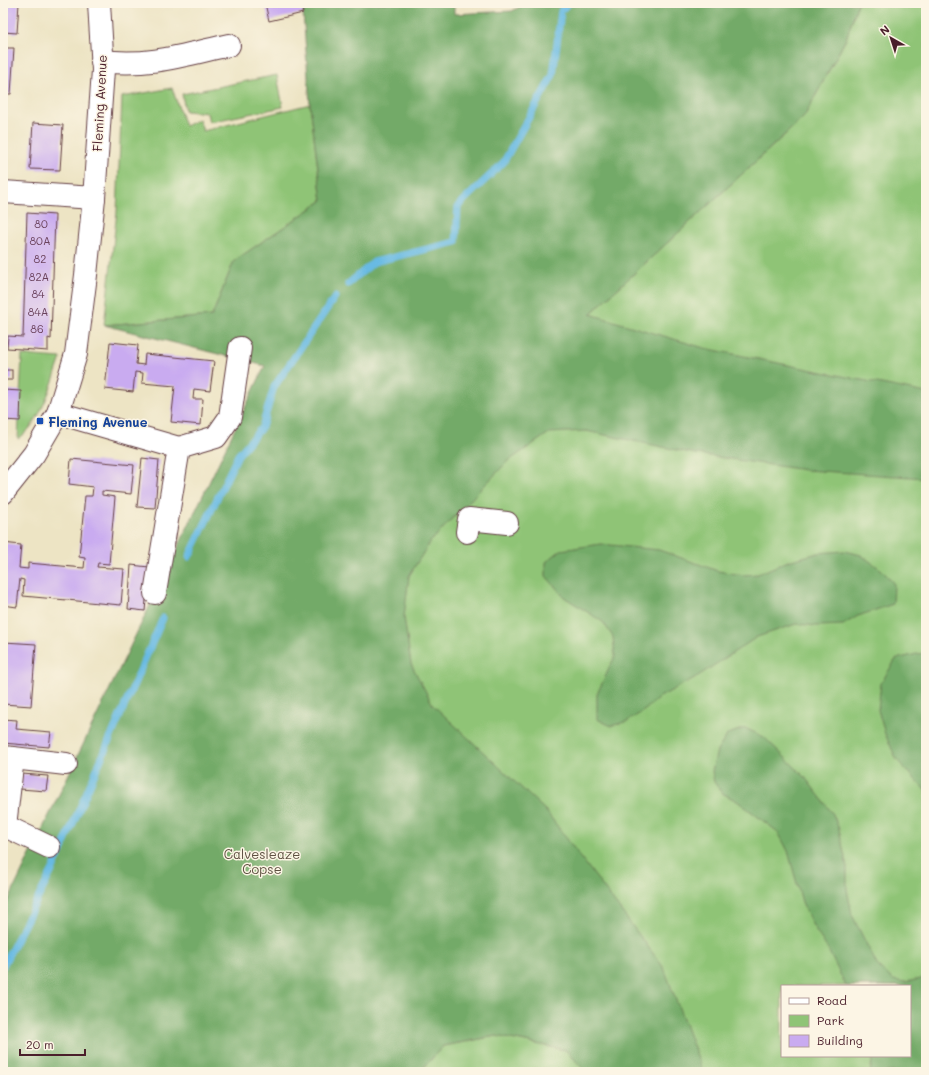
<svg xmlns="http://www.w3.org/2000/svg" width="929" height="1075" font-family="Mali,sans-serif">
<rect width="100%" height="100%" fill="#fcf5e5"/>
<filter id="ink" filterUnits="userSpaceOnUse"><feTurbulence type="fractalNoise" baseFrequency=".025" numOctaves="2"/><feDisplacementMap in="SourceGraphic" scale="8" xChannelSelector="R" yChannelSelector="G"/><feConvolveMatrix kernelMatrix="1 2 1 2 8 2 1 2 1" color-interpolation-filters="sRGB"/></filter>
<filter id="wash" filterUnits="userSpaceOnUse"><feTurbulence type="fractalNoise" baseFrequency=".012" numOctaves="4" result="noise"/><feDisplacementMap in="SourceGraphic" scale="16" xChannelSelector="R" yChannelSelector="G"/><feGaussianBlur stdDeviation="0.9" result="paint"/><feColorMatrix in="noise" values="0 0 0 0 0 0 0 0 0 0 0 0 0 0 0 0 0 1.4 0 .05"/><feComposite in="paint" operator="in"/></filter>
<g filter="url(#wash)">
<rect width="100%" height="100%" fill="#ede4c4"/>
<g fill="#8fc476" stroke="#6c7250" fill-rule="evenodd">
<path d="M858,3H926V1072H688L392,678L405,528L590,314L804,117L846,39ZM782,986H910V1056H782Z"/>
<polygon points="277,75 283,107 209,122 207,113 185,111 182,94"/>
<polygon points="172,88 185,126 199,119 203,131 310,104 322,201 234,261 212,316 104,325 117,211 122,97"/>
<path d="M22,355L61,358C52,383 41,424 18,439Z"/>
<polygon points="496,1036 566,1050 586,1072 420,1072 443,1046"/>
</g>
<g fill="#73aa67" stroke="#5e6449">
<polygon points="301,3 454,3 454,14 512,11 527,3 858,3 846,39 804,117 590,314 704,348 926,393 926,478 805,470 696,454 586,431 549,433 507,462 430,542 409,576 404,617 411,664 433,705 546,811 664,968 703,1072 586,1072 566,1050 496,1036 443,1046 420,1072 3,1072 3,911 265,366 104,325 212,316 234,261 322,201 310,104 303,13"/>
<polygon points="601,544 659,550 718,571 743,575 758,574 788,561 818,553 844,551 861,555 882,570 894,584 893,604 858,616 843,625 818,626 796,624 757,637 698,676 660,697 645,710 628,721 611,726 597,719 597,694 615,656 613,637 603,622 564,597 546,576 546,562 561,550"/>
<polygon points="926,653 926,791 897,760 885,734 878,710 881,683 896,659 917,654"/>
<polygon points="745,728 764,737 804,776 833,814 839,829 847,867 847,889 852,915 877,965 893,980 905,982 921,979 926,975 926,1072 870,1072 873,1056 910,1056 910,986 846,986 827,948 813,926 802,902 788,851 778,832 737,801 722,793 714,782 712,771 717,751 728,734"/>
</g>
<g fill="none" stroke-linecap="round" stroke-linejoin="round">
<g stroke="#68bae3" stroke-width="7">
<polyline points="348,284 374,262 456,242 458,206 503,163 553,75 561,11 568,3"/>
<polyline points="189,557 238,455 262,427 274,387 335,297"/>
<polyline points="3,966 53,869 163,618"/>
</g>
</g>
<g id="blocks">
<g fill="#c9abf0">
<polygon points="3,3 19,3 17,33 3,32"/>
<polygon points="265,3 301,3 303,13 269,21"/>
<polygon points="3,48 14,48 11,94 3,94"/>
<polygon points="33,123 63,125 60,170 30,169"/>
<polygon points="27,213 55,215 51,339 48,338 48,351 7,348 8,336 23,337"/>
<polygon points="110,342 138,345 136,364 144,365 145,354 214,361 210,391 194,389 193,399 203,399 201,425 171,422 175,386 142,383 143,373 135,372 133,392 105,389"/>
<rect x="4" y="370" width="8" height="10"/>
<polygon points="3,390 21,391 20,421 3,420"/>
<polygon points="142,458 159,460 155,508 137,507"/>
<polygon points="71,459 134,465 131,494 102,491 102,495 115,497 109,564 98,563 97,567 124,569 121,605 23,596 24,580 20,579 17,607 3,605 3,543 21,545 19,568 28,569 28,563 84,568 85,558 79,557 85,496 92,496 93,487 69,484"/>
<polygon points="131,565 149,567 145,611 128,609"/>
<polygon points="4,642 36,644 31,706 3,704"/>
<polygon points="3,719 17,720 16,729 51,732 49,747 3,743"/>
<polygon points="22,774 48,776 46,791 20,789"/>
</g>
</g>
</g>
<g filter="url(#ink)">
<use href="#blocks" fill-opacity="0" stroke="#623d42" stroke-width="1"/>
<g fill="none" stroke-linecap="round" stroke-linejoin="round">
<defs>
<g id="minor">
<path d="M102,61C149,67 184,55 229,45"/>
<polyline points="3,192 94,198"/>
<polyline points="58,413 179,448 155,593"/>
<polyline points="179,448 216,437 230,417 240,348"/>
<polyline points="3,493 34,454 58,413 76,354 86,275 94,198 103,70 99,3"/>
<polyline points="467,532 469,519 507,523"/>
<polyline points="3,757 13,758 5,826"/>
<polyline points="13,758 66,764"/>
<polyline points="3,825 49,847"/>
</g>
</defs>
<use href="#minor" stroke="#623d42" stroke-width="24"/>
<use href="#minor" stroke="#fff" stroke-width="22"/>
</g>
</g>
<rect fill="#1a4fb4" stroke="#fcf5e5" stroke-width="1.5" x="36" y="417" width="8" height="8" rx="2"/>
<g text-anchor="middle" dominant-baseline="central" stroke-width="3" stroke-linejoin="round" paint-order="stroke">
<g font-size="11" fill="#6a425c">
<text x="41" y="223">80</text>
<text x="40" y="240">80A</text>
<text x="40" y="258">82</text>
<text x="39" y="276">82A</text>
<text x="38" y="293">84</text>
<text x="38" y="311">84A</text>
<text x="37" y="328">86</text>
</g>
<g font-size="13" fill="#4a1f2b" stroke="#fcf5e5">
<text transform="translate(99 103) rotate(-87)">Fleming Avenue</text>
</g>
<g font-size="13" font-weight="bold" fill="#164399" stroke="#fcf5e5" text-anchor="start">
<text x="48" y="421">Fleming Avenue</text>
</g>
<g font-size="13" fill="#5f5142" stroke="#fcf5e5">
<text x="262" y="853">Calvesleaze<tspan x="262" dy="15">Copse</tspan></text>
</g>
</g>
<rect width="929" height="1075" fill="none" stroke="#fcf5e5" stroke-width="16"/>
<rect x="781" y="985" width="130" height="72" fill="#fcf5e5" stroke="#b59f9b"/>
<rect x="789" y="998" width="20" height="6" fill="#ffffff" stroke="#b59f9b"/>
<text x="817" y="1005" font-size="12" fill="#4a1f2b">Road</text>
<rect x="789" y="1015" width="20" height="12" fill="#8fc476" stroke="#b59f9b"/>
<text x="817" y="1025" font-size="12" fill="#4a1f2b">Park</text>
<rect x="789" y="1035" width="20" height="12" fill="#c9abf0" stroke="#b59f9b"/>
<text x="817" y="1045" font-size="12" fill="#4a1f2b">Building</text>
<g transform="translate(891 38) rotate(321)" stroke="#fcf5e5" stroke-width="3" paint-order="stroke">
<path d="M0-3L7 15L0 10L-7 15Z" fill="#4a1f2b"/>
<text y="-6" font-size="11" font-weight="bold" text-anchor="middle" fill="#4a1f2b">N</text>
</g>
<path d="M20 1049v6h65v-6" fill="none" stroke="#4a1f2b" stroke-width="2"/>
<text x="26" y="1049" font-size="12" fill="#4a1f2b" stroke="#fcf5e5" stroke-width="3" paint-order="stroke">20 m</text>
</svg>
